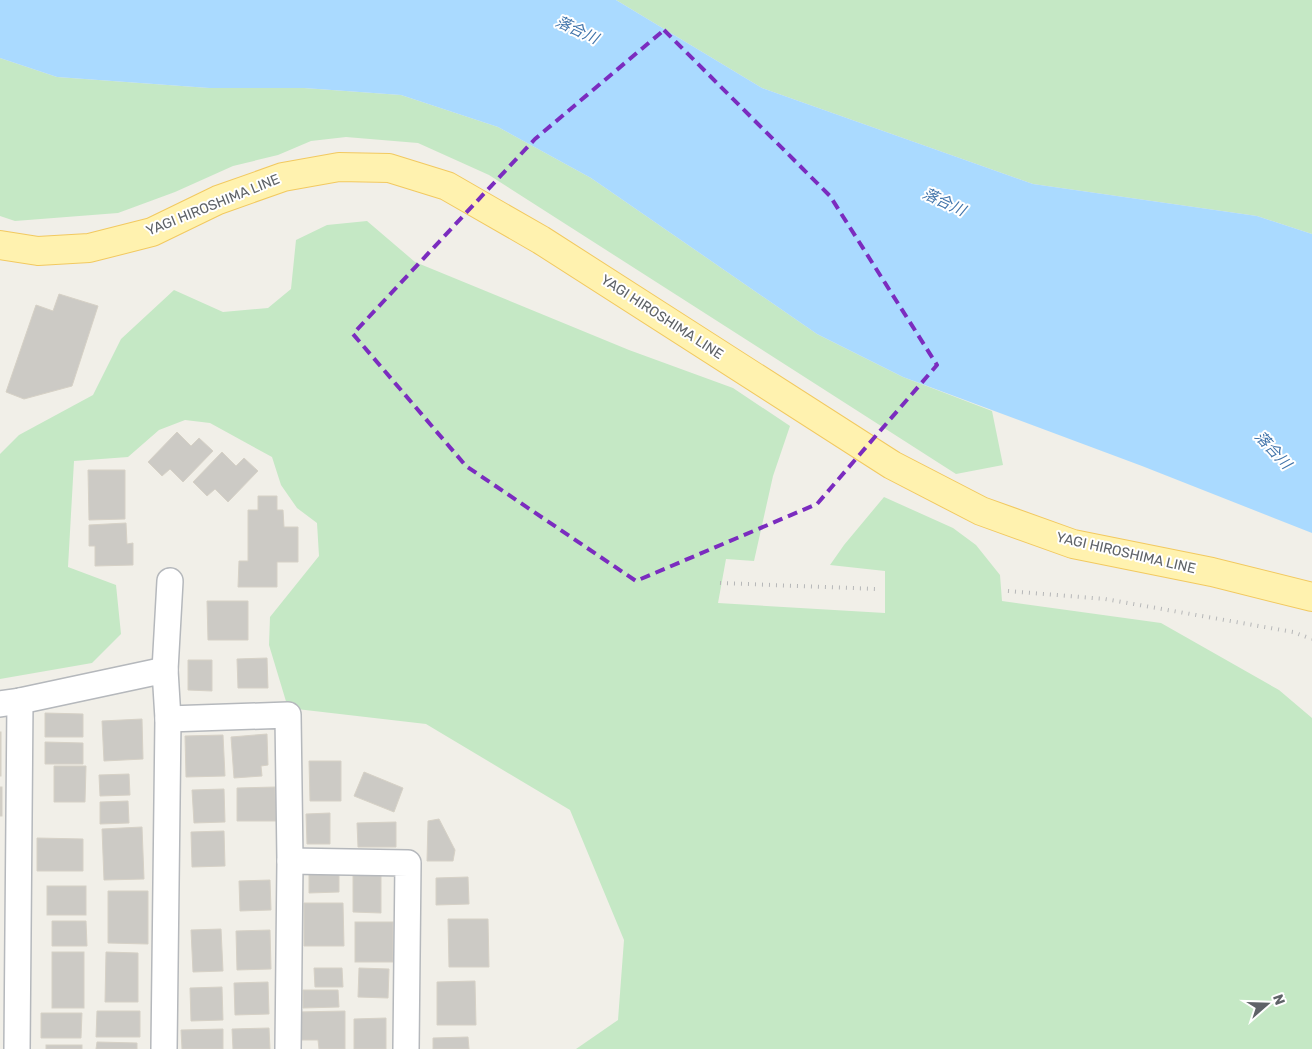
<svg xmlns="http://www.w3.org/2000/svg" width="1312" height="1049" font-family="Rubik,'Noto Sans JP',sans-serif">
<rect width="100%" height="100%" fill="#f1efe8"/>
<g fill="#c5e8c5">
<polygon points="616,0 1312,0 1312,234 1257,216 1033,184 762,88"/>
<polygon points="0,58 57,77 209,88 304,88 401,95 498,127 591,178 817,334 903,377 992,411 1003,465 956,474 489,175 418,143 346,137 311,141 278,155 233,166 175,192 118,213 15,221 0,216"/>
<polygon points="367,221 415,262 629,350 733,388 790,426 773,476 754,561 726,559 718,603 885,613 885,571 830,565 844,545 884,497 953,528 976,545 1000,575 1002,601 1161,623 1279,690 1312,718 1312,1049 576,1049 618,1020 624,940 570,810 426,724 288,708 269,645 270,617 319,556 317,523 297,508 281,485 272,457 210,423 185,420 159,430 128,457 74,461 68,567 116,585 121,634 92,663 0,679 0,454 19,435 93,395 121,339 174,290 223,312 268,308 291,289 296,240 327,225"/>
</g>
<polygon fill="#aadaff" points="0,0 616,0 762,88 1033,184 1257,216 1312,234 1312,533 1142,466 903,377 817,334 591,178 498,127 401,95 304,88 209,88 57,77 0,58"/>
<g fill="#cccac5" stroke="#d6d1c6">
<polygon points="59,294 98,306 72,386 24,399 6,392 36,305 53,311"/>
<polygon points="177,432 191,446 199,438 213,451 183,482 170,469 162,476 148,462"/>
<polygon points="222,452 236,466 244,458 258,471 228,502 215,489 207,496 193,482"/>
<polygon points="88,470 125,470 125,519 89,520"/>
<polygon points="258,496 277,496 277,510 283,510 284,527 298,527 298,562 277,562 277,587 238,587 239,561 248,561 248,510 258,510"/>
<polygon points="126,523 127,544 133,543 133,565 95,566 95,546 89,546 89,525"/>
<polygon points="207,601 248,601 248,640 208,640"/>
<polygon points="267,658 268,688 238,688 237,659"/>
<polygon points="188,660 212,660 212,691 188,690"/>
<polygon points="45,713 83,714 83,737 45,737"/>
<polygon points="142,719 143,759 104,761 102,721"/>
<rect x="0" y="732" width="1" height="44"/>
<polygon points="267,734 268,765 261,766 262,776 234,778 231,737"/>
<polygon points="223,735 225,776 186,777 185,736"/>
<polygon points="45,742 83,743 83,764 45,764"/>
<polygon points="309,761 341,761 341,801 310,801"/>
<polygon points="54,766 86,766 85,802 54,802"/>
<polygon points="364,772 403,788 394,812 354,796"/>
<polygon points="129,774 130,795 100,796 99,775"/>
<rect x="0" y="787" width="2" height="29"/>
<polygon points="275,787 276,821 237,821 237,788"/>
<polygon points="224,789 225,822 194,823 192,790"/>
<polygon points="128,801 129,823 100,824 100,802"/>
<polygon points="330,813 330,844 307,844 306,814"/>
<polygon points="439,819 455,850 453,861 427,861 428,821"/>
<polygon points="396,822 396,847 358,847 357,823"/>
<polygon points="142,827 144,879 104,880 102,829"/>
<polygon points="224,831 225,866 192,867 191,832"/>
<polygon points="37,838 83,839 83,871 37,871"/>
<polygon points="353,872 381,873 381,913 353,912"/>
<polygon points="309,874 339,874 339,892 309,893"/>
<polygon points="468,877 469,904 436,905 436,878"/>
<polygon points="270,880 271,910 240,911 239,881"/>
<rect x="47" y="886" width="39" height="29"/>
<polygon points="108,891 148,891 148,944 108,943"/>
<polygon points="304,903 343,903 344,946 304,946"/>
<polygon points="448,919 488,919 489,967 449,967"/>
<polygon points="52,921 86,921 87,946 52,946"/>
<rect x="355" y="922" width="38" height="40"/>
<polygon points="221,929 223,971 193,972 191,930"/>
<polygon points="270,930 271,969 237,970 236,931"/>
<rect x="52" y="952" width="32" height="56"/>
<polygon points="106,952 138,953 138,1002 105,1002"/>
<polygon points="314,968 342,968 343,987 315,987"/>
<polygon points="359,968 389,969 388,998 358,997"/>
<polygon points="475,981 476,1025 437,1025 437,982"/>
<polygon points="268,982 269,1014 235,1015 234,983"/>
<polygon points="222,987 223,1020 191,1021 190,988"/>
<polygon points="303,990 338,990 339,1007 303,1008"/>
<polygon points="97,1011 140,1011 140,1037 96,1037"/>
<polygon points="345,1011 345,1049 319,1049 318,1040 299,1040 298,1012"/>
<polygon points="41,1013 82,1013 81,1038 41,1038"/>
<polygon points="386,1018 386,1049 354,1049 354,1019"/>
<polygon points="269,1028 270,1049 233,1049 232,1029"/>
<polygon points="223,1029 223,1049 182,1049 181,1030"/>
<polygon points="468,1037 469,1049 433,1049 433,1038"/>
<polygon points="97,1042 137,1043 137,1049 96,1049"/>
<rect x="46" y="1045" width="36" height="4"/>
</g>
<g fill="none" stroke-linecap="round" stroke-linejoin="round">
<defs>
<g id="minor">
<polyline points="165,670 170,581"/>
<polyline points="0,704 20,701 165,670 168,719 164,1049"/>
<polyline points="168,719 288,715 290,861 288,1049"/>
<polyline points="290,861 408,863 406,1049"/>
<polyline points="17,1049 20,701"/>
</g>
<polyline id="major" points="0,245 38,251 89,248 152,232 218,200 283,177 339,167 389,168 447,186 541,240 892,465 981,511 1073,544 1212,572 1312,597"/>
</defs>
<use href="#minor" stroke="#b5b8bc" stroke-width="28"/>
<use href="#major" stroke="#f2c960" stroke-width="30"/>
<use href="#minor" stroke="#fff" stroke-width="25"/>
<use href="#major" stroke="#fff2af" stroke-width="28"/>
<g stroke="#b6b7b8" stroke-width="4" stroke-dasharray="1 6" stroke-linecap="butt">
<polyline points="720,583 877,589"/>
<polyline points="1008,591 1105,599 1293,632 1312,639"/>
</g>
</g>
<path fill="none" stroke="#7b2cbf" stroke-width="4" stroke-dasharray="10 6" stroke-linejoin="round" d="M664,30L830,196L937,365L817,504L636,581L466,466L353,334L535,139Z"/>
<g text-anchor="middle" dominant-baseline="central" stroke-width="4" stroke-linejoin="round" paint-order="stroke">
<g font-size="14" fill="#5f6368" stroke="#fff">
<text transform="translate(213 205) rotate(-22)">YAGI HIROSHIMA LINE</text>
<text transform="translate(662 317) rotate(33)">YAGI HIROSHIMA LINE</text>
<text transform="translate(1126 553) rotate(13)">YAGI HIROSHIMA LINE</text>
</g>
<g font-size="15" font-style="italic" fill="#4174aa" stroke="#fff">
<text transform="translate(577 30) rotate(25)">落合川</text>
<text transform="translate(944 202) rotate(25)">落合川</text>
<text transform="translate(1273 450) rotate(47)">落合川</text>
</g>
</g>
<g transform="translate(1267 1004) rotate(70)" stroke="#ffffff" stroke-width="4" paint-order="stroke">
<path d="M0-4L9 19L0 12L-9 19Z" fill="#5f6368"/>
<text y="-8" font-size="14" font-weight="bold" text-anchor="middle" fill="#5f6368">N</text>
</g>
</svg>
